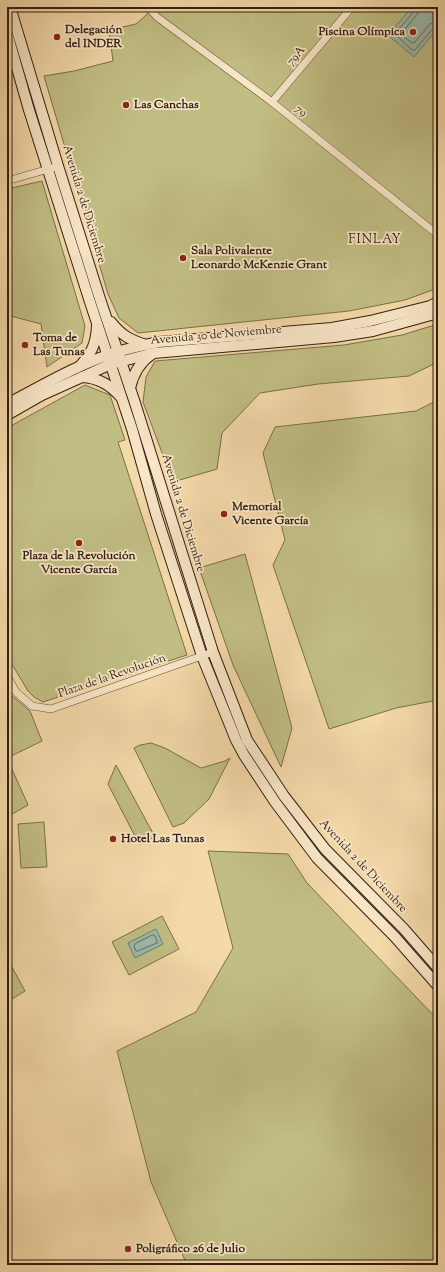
<svg xmlns="http://www.w3.org/2000/svg" width="445" height="1272" font-family="'Sorts Mill Goudy',serif">
<rect width="100%" height="100%" fill="#f4d9a9"/>
<filter id="stains"><feTurbulence type="fractalNoise" baseFrequency=".005" numOctaves="4"/><feColorMatrix values="0 0 0 0 .2 0 0 0 0 .09 0 0 0 0 .02 0 0 0 .5 -.17"/></filter>
<radialGradient id="worn" r=".72"><stop offset=".6" stop-color="#630" stop-opacity="0"/><stop offset="1" stop-color="#630" stop-opacity=".3"/></radialGradient>
<g fill="#c1be84" stroke="#7a6e4c">
<polygon points="153,7 438,7 438,288 405,300 349,311 138,333 119,318 108,294 44,76 74,71 113,61 109,30 136,24 154,8"/>
<polygon points="42,181 85,326 82,343 47,367 41,324 7,315 7,189"/>
<polygon points="438,324 438,362 409,376 318,384 260,393 222,433 217,469 173,482 143,402 146,377 155,361 344,345 402,335"/>
<polygon points="85,385 110,395 125,440 118,442 187,655 43,702 34,697 28,691 7,656 7,428"/>
<polygon points="438,400 438,700 396,708 329,729 273,565 285,540 263,453 275,427 416,411"/>
<polygon points="245,554 292,728 281,767 233,665 199,568"/>
<polygon points="7,687 11,695 30,711 42,741 7,758"/>
<polygon points="151,743 165,748 201,768 225,761 230,758 209,799 184,823 173,827 134,748 140,745"/>
<polygon points="7,758 28,805 7,817"/>
<polygon points="116,765 155,837 139,844 108,784"/>
<polygon points="44,822 47,867 21,868 18,824"/>
<polygon points="208,851 288,854 307,883 438,1020 438,1265 187,1265 151,1182 117,1051 196,1012 233,948"/>
<polygon points="162,916 179,949 129,975 112,942"/>
<polygon points="7,958 25,991 7,1002"/>
</g>
<g fill="#9cbaab" stroke="#727c6e">
<polygon points="412,7 438,7 438,28 414,57 388,35"/>
<polygon points="156,929 163,944 135,958 128,943"/>
</g>
<g fill="none" stroke-linecap="round" stroke-linejoin="round">
<g stroke="#686c5f" stroke-width="1">
<polyline points="414,7 414,11 395,34 412,50 415,50 434,27 438,26"/>
<polyline points="419,7 418,13 402,33 402,35 412,43 414,43 430,24 438,21"/>
<polygon points="153,935 155,936 157,941 157,943 138,951 136,951 134,946 135,944"/>
</g>
<defs>
<g id="street">
<polyline points="148,7 157,17 272,102 438,235"/>
<polyline points="272,102 352,7"/>
<polyline points="7,181 52,168"/>
<polyline points="7,676 16,692 32,706 51,709 213,652"/>
</g>
<g id="secondary">
<polyline points="10,7 58,166 100,299 135,403 213,652 247,740 284,796 325,849 404,929 438,968"/>
<polyline points="7,33 29,110 90,302 132,429 156,514 202,656 236,740 244,755 275,802 317,858 395,937 438,986"/>
<path d="M111,322C121,335 130,340 146,345"/>
<path d="M81,365C92,352 96,344 97,326"/>
<path d="M82,377C99,378 110,385 121,397"/>
<path d="M130,388C133,375 140,362 152,354"/>
<path d="M7,404C43,385 78,364 117,352C130,348 145,345 159,342L332,328L370,321L430,306L438,302"/>
<polyline points="7,415 42,395 111,364 154,353 334,337 373,331 438,313"/>
</g>
</defs>
<use href="#street" stroke="#644e38" stroke-width="8"/>
<use href="#secondary" stroke="#341f13" stroke-width="12"/>
<use href="#street" stroke="#f8e6c7" stroke-width="7"/>
<use href="#secondary" stroke="#f8e6c7" stroke-width="10"/>
</g>
<g fill="#8f2418" stroke="#f8e6c7" stroke-width="1.5">
<circle cx="413" cy="32" r="4"/>
<circle cx="57" cy="37" r="4"/>
<circle cx="126" cy="105" r="4"/>
<circle cx="183" cy="258" r="4"/>
<circle cx="25" cy="345" r="4"/>
<circle cx="224" cy="514" r="4"/>
<circle cx="79" cy="543" r="4"/>
<circle cx="113" cy="839" r="4"/>
<circle cx="128" cy="1249" r="4"/>
</g>
<g text-anchor="middle" dominant-baseline="central" stroke-width="3.5" stroke-linejoin="round" paint-order="stroke">
<g font-size="12" font-weight="bold" fill="#341f13" stroke="#f8e6c7" text-anchor="start">
<text x="65" y="30">Delegación<tspan x="65" dy="14">del INDER</tspan></text>
<text x="405" y="32" text-anchor="end">Piscina Olímpica</text>
<text x="134" y="105">Las Canchas</text>
<text x="191" y="251">Sala Polivalente<tspan x="191" dy="14">Leonardo McKenzie Grant</tspan></text>
<text x="33" y="338">Toma de<tspan x="33" dy="14">Las Tunas</tspan></text>
<text x="232" y="507">Memorial<tspan x="232" dy="14">Vicente García</tspan></text>
<text x="79" y="556" text-anchor="middle">Plaza de la Revolución<tspan x="79" dy="14">Vicente García</tspan></text>
<text x="121" y="839">Hotel Las Tunas</text>
<text x="136" y="1249">Poligráfico 26 de Julio</text>
</g>
<g font-size="12" fill="#341f13" stroke="#f8e6c7">
<text transform="translate(296 56) rotate(-50)">79A</text>
<text transform="translate(301 111) rotate(39)">79</text>
<text transform="translate(84 204) rotate(73)">Avenida 2 de Diciembre</text>
<text transform="translate(216 335) rotate(-5)">Avenida 30 de Noviembre</text>
<text transform="translate(183 513) rotate(73)">Avenida 2 de Diciembre</text>
<text transform="translate(112 676) rotate(-19)">Plaza de la Revolución</text>
<text transform="translate(363 866) rotate(47)">Avenida 2 de Diciembre</text>
</g>
<g font-size="13" letter-spacing="1" fill="#341f13" stroke="#f8e6c7">
<text x="375" y="240">FINLAY</text>
</g>
</g>
<rect width="445" height="1272" fill="none" stroke="#f4d9a9" stroke-width="24"/>
<rect x="8" y="8" width="429" height="1256" fill="none" stroke="#341f13" stroke-width="2"/>
<rect x="12" y="12" width="421" height="1248" fill="none" stroke="#341f13"/>
<rect width="100%" height="100%" filter="url(#stains)"/>
<rect width="100%" height="100%" fill="url(#worn)"/>
</svg>
